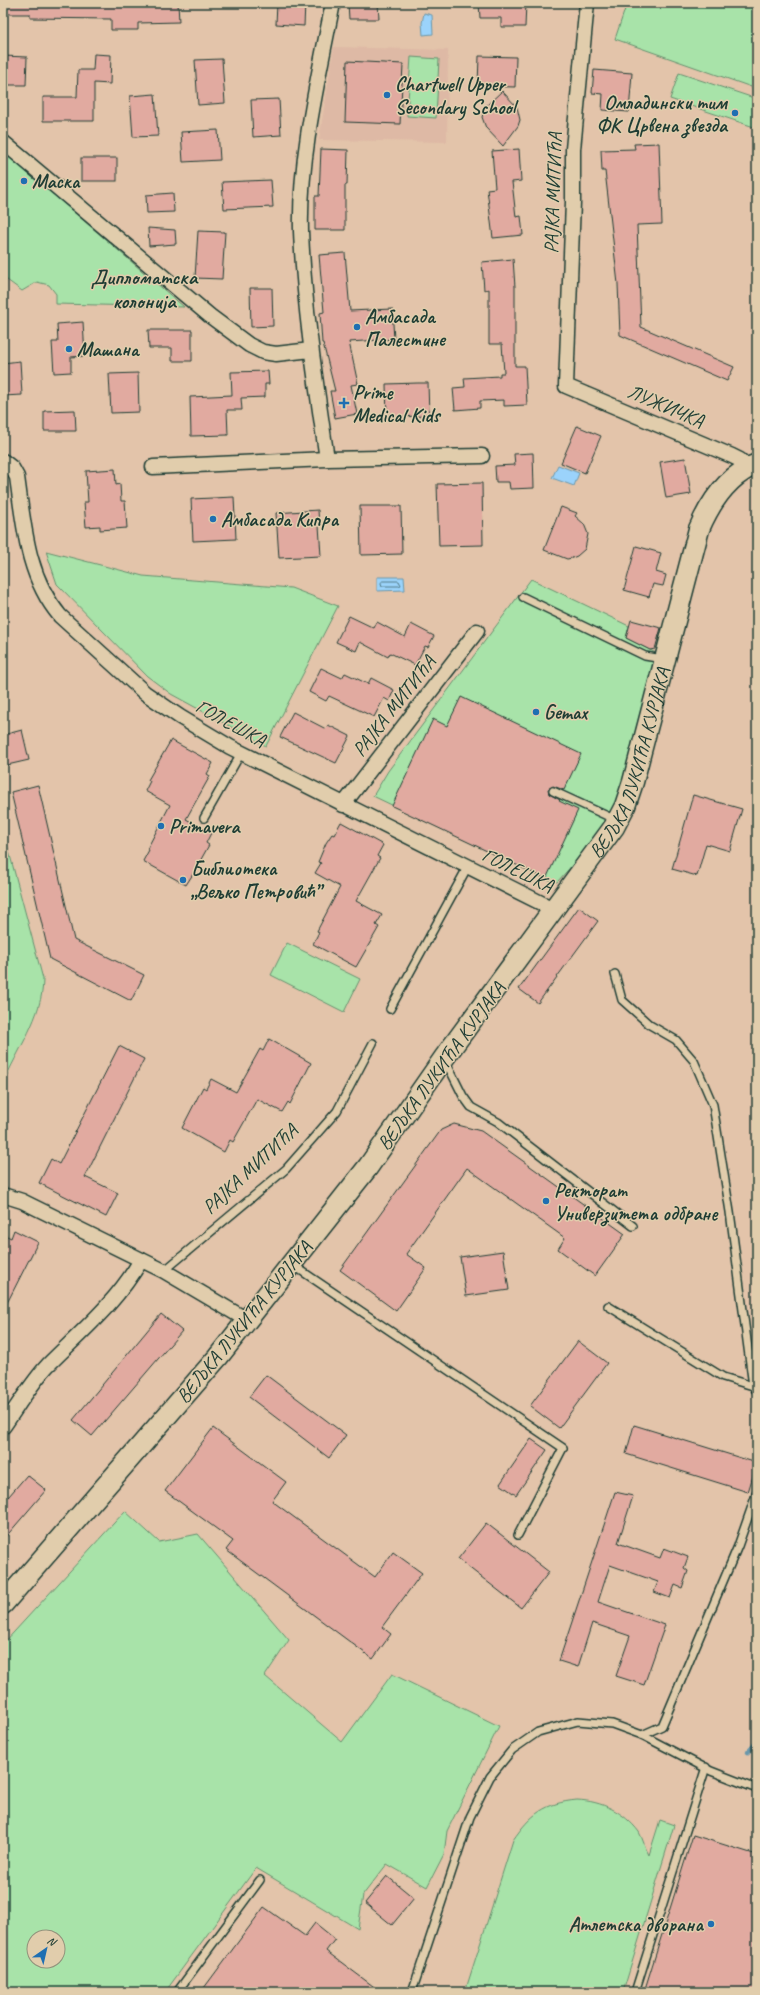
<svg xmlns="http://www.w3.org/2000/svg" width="760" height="1995" font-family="Caveat,sans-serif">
<rect width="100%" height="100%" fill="#e3c4aa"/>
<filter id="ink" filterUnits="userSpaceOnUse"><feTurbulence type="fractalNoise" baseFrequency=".025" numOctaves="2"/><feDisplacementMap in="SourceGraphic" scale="8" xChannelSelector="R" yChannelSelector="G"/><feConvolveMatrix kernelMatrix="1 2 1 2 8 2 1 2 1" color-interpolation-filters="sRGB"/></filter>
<g filter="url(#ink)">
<polygon fill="#deb9a5" points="334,47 448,50 447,142 319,140"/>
<g fill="#a8e3a9" stroke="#64906e" fill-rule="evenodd">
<polygon points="627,3 757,3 757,89 615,39"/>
<polygon points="411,57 439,59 436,118 407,116"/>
<polygon points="679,73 757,99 757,128 670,99"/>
<polygon points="3,151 184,307 56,304 56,294 49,285 37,282 22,291 3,277"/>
<polygon points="46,551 143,576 291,588 338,606 266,746 171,694 147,676 57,584"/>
<polygon points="531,579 629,626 626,638 656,653 618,797 597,838 557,882 546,879 373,796 388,771"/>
<path d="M3,829L43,979C43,1016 17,1050 3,1084Z"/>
<polygon points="287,943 360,979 344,1012 271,975"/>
<path d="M125,1511L159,1542L198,1534L289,1640L265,1676L342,1742L392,1674L499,1726L447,1831L444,1854L427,1887L387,1864L363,1895L358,1929L256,1868L165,1992H3V1644ZM34,1937H58V1961H34Z"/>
<path d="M577,1800C602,1801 624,1812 639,1832C643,1839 645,1848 649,1855L660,1820L674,1825L623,1992H465L513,1840C531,1814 545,1803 577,1800Z"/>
</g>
<g fill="#9bd3fb" stroke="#6997ab">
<polygon points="424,13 432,15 433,34 423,35 422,23"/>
<polygon points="558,465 579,473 574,486 552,478"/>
<polygon points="377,577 404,577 405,590 377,591"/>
</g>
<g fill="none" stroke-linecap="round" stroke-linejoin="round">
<polygon stroke="#517984" stroke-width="1" points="383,581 399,581 401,585 399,586 382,586 381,583"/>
<polyline stroke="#6997ab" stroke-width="4.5" points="748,1752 757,1742"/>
</g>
<g fill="#e1aaa0" stroke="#1f3d34">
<polygon points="3,3 178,3 179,22 138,23 138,30 111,30 111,19 30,18 30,14 3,14"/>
<polygon points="277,3 305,3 304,26 276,24"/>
<polygon points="348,3 378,3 379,19 349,19"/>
<polygon points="479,3 526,3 525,27 501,27 501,18 480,18"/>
<polygon points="94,54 111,55 110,84 94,83 94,121 43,121 43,97 77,97 78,70 93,70"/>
<polygon points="3,56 27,57 26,85 3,85"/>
<polygon points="479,56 516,57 515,87 478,86"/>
<polygon points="222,59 225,103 198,105 195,60"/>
<polygon points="347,61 403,64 400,124 345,122"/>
<polygon points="594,70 632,73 629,112 602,110 603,94 592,93"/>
<polygon points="502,91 517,107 520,120 518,126 503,146 486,128 482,117 486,106"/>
<polygon points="155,94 158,136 133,137 130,96"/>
<polygon points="279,99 281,135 253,137 251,100"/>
<polygon points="218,130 220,160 183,162 181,132"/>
<polygon points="659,143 662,224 637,225 641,327 734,367 727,381 620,335 618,284 605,171 602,171 601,150 635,149 634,144"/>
<polygon points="321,149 348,150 347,185 345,185 345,230 315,230 315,196 319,196"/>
<polygon points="519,149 521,181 512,182 516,217 521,216 523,235 493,238 487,189 495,188 492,151"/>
<rect x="81" y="158" width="36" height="23"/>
<polygon points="271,180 273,207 224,209 222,182"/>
<polygon points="173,193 174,212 147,213 146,195"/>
<polygon points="148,228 175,230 176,244 149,246"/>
<polygon points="198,231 225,232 222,279 195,278"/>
<polygon points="345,253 350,311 392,309 394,339 349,342 358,384 351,385 357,414 335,418 330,391 335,391 323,343 322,343 320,313 324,312 319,255"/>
<polygon points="513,259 515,287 515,366 525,366 527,405 504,406 504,400 480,401 480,408 455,410 453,388 465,387 464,378 500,376 500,373 504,373 502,344 489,344 489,289 484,290 482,262"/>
<polygon points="250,288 272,288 273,326 251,327"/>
<polygon points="83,322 85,356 71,357 71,372 54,373 52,342 58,342 57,324"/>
<polygon points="148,330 192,330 192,361 172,361 172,348 149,348"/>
<polygon points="20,361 22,395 3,396 3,363"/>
<polygon points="268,371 269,384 265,384 265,397 241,398 242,410 227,410 228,435 191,436 190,397 232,395 231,372"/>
<polygon points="138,373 139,412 111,413 109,374"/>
<polygon points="418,383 428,383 429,416 387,417 386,384"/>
<polygon points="75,410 76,431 44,431 44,411"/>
<polygon points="577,426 601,436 585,473 561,463"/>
<polygon points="533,453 534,488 510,489 509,482 496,482 495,466 515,465 514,454"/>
<polygon points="685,458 691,494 666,498 660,462"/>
<polygon points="115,469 116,485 120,484 121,501 125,501 127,528 100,530 100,526 86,527 84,502 88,502 86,471"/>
<polygon points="482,483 483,545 439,546 437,484"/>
<polygon points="234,497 236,539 193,541 191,499"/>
<polygon points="360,506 401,506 402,554 361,555"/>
<polygon points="561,507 577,513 575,516 584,524 588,534 585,549 577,556 572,558 567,559 544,550"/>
<polygon points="318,510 321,556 279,558 276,513"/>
<polygon points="636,546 661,553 656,572 666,575 663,586 653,584 649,597 624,590"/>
<polygon points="349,616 374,628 377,622 405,637 411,624 434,636 428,647 425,646 415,665 390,653 388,657 360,642 356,651 336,642"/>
<polygon points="631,620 661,628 655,649 650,650 626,638"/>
<polygon points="321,668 342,678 345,673 368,684 371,678 394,690 389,701 384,698 374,717 329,696 326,701 309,692"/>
<polygon points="461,697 581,754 564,790 553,786 548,789 549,794 560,800 559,801 578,810 546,879 392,806 433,719 447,726"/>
<polygon points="293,712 326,729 328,725 350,736 336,763 280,737"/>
<polygon points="22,730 29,760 3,766 3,735"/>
<polygon points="171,740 213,763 207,774 210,776 186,819 211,833 206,843 209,845 199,863 200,863 186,885 143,861 149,850 147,849 170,805 145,791 150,781 148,780"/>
<polygon points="38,785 74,940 144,975 131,1001 50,959 11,792"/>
<polygon points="693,795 742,809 730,851 706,844 697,876 672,869"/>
<polygon points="341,822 383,845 377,856 380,858 356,901 382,915 376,925 379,927 356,967 313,944 319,932 317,931 340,887 315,873 321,863 318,862 326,843 332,834 334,835"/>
<polygon points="579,907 598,921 538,1003 519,989"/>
<polygon points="269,1039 311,1063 290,1104 288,1102 282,1112 257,1099 233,1142 230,1140 224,1152 182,1128 203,1087 206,1089 211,1079 236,1092 260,1049 263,1051"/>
<polygon points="119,1046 144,1059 85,1177 118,1193 106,1217 39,1183 51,1159 59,1164"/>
<polygon points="454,1124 481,1131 625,1234 595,1276 558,1249 565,1238 467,1168 406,1254 426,1268 396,1311 340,1270 441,1130"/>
<polygon points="14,1230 38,1242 3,1311 3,1234 11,1238"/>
<polygon points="503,1251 509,1290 466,1296 460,1257"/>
<polygon points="161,1314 182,1331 92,1436 73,1420"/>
<polygon points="578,1341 607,1363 559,1428 530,1406"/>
<polygon points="266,1375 346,1435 329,1458 249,1397"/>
<polygon points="634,1425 757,1463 748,1492 626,1454"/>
<polygon points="213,1428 286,1482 272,1501 375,1577 393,1552 422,1573 382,1627 391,1634 373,1659 226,1550 233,1541 165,1491"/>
<polygon points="531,1439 547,1450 516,1495 500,1484"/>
<polygon points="27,1475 46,1490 3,1540 3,1503"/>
<polygon points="615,1492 633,1496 618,1543 660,1558 664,1548 688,1557 684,1568 688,1571 682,1588 675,1585 670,1598 654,1592 658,1582 610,1565 598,1602 665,1625 644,1685 616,1676 630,1636 592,1623 578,1667 559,1661"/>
<polygon points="486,1523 549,1572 521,1608 458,1559"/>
<polygon points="693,1835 757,1855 757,1992 644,1992"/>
<polygon points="387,1876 414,1898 392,1925 365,1903"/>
<polygon points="264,1907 305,1936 315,1923 335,1939 326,1951 381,1992 201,1992"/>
</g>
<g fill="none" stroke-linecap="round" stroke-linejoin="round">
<defs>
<g id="lane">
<polyline points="523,597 645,656 663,659"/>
<polyline points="553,791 616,820"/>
<polyline points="204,818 241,753"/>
<polyline points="615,974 622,1000 650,1025 676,1040 694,1061 713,1105 730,1212 753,1386"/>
<polyline points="390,1009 467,868"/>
<polyline points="445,1060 463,1096 471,1107 498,1122 633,1226"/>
<polyline points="293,1265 563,1448 518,1535"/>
<polyline points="164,1271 286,1169 337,1111 373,1043"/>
<polyline points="608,1306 723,1377 753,1386 757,1392"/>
<polyline points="642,1735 662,1726 738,1546 757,1492"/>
<polyline points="177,1992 260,1880"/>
<polyline points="412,1992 470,1817 490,1777 512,1750 538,1732 578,1721 612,1724 642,1735 711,1771 757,1789"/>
<polyline points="635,1992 706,1767"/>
</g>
<g id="street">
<polyline points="587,3 573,149 573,202 566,386 732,456 740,460 747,468"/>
<polyline points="3,142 210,316 249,345 263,352 276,354 311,350"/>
<path d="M327,459C316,384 304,307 301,231C299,157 319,75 333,3"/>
<path d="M3,461L12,468L17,477C24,526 27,577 60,616L145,693L180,717L230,747L555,910"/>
<polyline points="153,467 327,459 482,456"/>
<polyline points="343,805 477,631"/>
<polyline points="3,1195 22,1201 164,1271 247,1320"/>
<path d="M3,1427C17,1407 32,1382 48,1365C82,1331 117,1302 141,1260"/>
</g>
<g id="secondary">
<path id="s1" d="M3,1604L218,1357L368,1167L444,1058L614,827L625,806L633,782L699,529C711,501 728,475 757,464"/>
</g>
</defs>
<use href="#lane" stroke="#1f3d34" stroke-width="10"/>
<use href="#street" stroke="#1f3d34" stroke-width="17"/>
<use href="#secondary" stroke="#1f3d34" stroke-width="23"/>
<use href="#lane" stroke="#e1cdac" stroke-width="7"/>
<use href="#street" stroke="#e1cdac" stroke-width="14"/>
<use href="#secondary" stroke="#e1cdac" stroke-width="20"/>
</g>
</g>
<g fill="#1f6fb2" stroke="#e1cdac" stroke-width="1.5">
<circle cx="387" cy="95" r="4"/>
<circle cx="735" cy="113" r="4"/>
<circle cx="24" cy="181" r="4"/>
<circle cx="357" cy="327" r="4"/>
<circle cx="69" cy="349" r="4"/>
<path d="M342 397h4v4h4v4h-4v4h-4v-4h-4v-4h4z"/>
<circle cx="213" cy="519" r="4"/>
<circle cx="536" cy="712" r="4"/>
<circle cx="161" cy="826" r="4"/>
<circle cx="183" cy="880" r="4"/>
<circle cx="546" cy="1201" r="4"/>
<circle cx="711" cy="1924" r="4"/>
</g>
<g text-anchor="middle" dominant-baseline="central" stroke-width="3" stroke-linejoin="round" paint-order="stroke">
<g font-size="20" font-weight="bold" fill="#1f3d34" stroke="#e1cdac" text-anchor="start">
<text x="395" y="84">Chartwell Upper<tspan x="395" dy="23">Secondary School</tspan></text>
<text x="727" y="102" text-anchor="end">Омладински тим<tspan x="727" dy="23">ФК Црвена звезда</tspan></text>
<text x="32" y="181">Маска</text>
<text x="365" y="316">Амбасада<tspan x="365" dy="23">Палестине</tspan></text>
<text x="77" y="349">Машана</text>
<text x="353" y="392">Prime<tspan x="353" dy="23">Medical Kids</tspan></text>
<text x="221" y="519">Амбасада Кипра</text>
<text x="544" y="712">Gemax</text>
<text x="169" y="826">Primavera</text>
<text x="191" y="868">Библиотека<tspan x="191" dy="23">„Вељко Петровић”</tspan></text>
<text x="554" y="1190">Ректорат<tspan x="554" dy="23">Универзитета одбране</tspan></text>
<text x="703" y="1924" text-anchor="end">Атлетска дворана</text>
</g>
<g font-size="20" fill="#1f3d34" stroke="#e1cdac">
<text transform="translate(553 193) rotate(-88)">РАЈКА МИТИЋА</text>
<text transform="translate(666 406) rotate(23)">ЛУЖИЧКА</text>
<text transform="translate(394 706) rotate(-52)">РАЈКА МИТИЋА</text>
<text transform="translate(231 723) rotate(29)">ГОЛЕШКА</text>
<text stroke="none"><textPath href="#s1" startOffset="1055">ВЕЉКА ЛУКИЋА КУРЈАКА</textPath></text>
<text transform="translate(518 870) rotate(26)">ГОЛЕШКА</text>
<text transform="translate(441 1066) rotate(-54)">ВЕЉКА ЛУКИЋА КУРЈАКА</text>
<text transform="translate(250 1169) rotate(-43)">РАЈКА МИТИЋА</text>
<text transform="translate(244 1322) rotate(-51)">ВЕЉКА ЛУКИЋА КУРЈАКА</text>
</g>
<g font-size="21" font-weight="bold" fill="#1f3d34" stroke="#e1cdac">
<text x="144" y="277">Дипломатска<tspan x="144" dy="24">колонија</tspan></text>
</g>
</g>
<rect width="760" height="1995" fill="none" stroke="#e1cdac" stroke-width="16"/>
<rect x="8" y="8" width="744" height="1979" fill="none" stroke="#1f3d34" stroke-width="1.5" filter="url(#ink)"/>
<g transform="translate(46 1949) rotate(34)"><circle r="19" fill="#e1cdac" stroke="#93937c"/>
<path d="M0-3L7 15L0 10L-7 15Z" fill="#1f6fb2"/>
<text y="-6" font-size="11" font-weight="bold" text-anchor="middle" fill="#1f3d34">N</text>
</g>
</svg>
